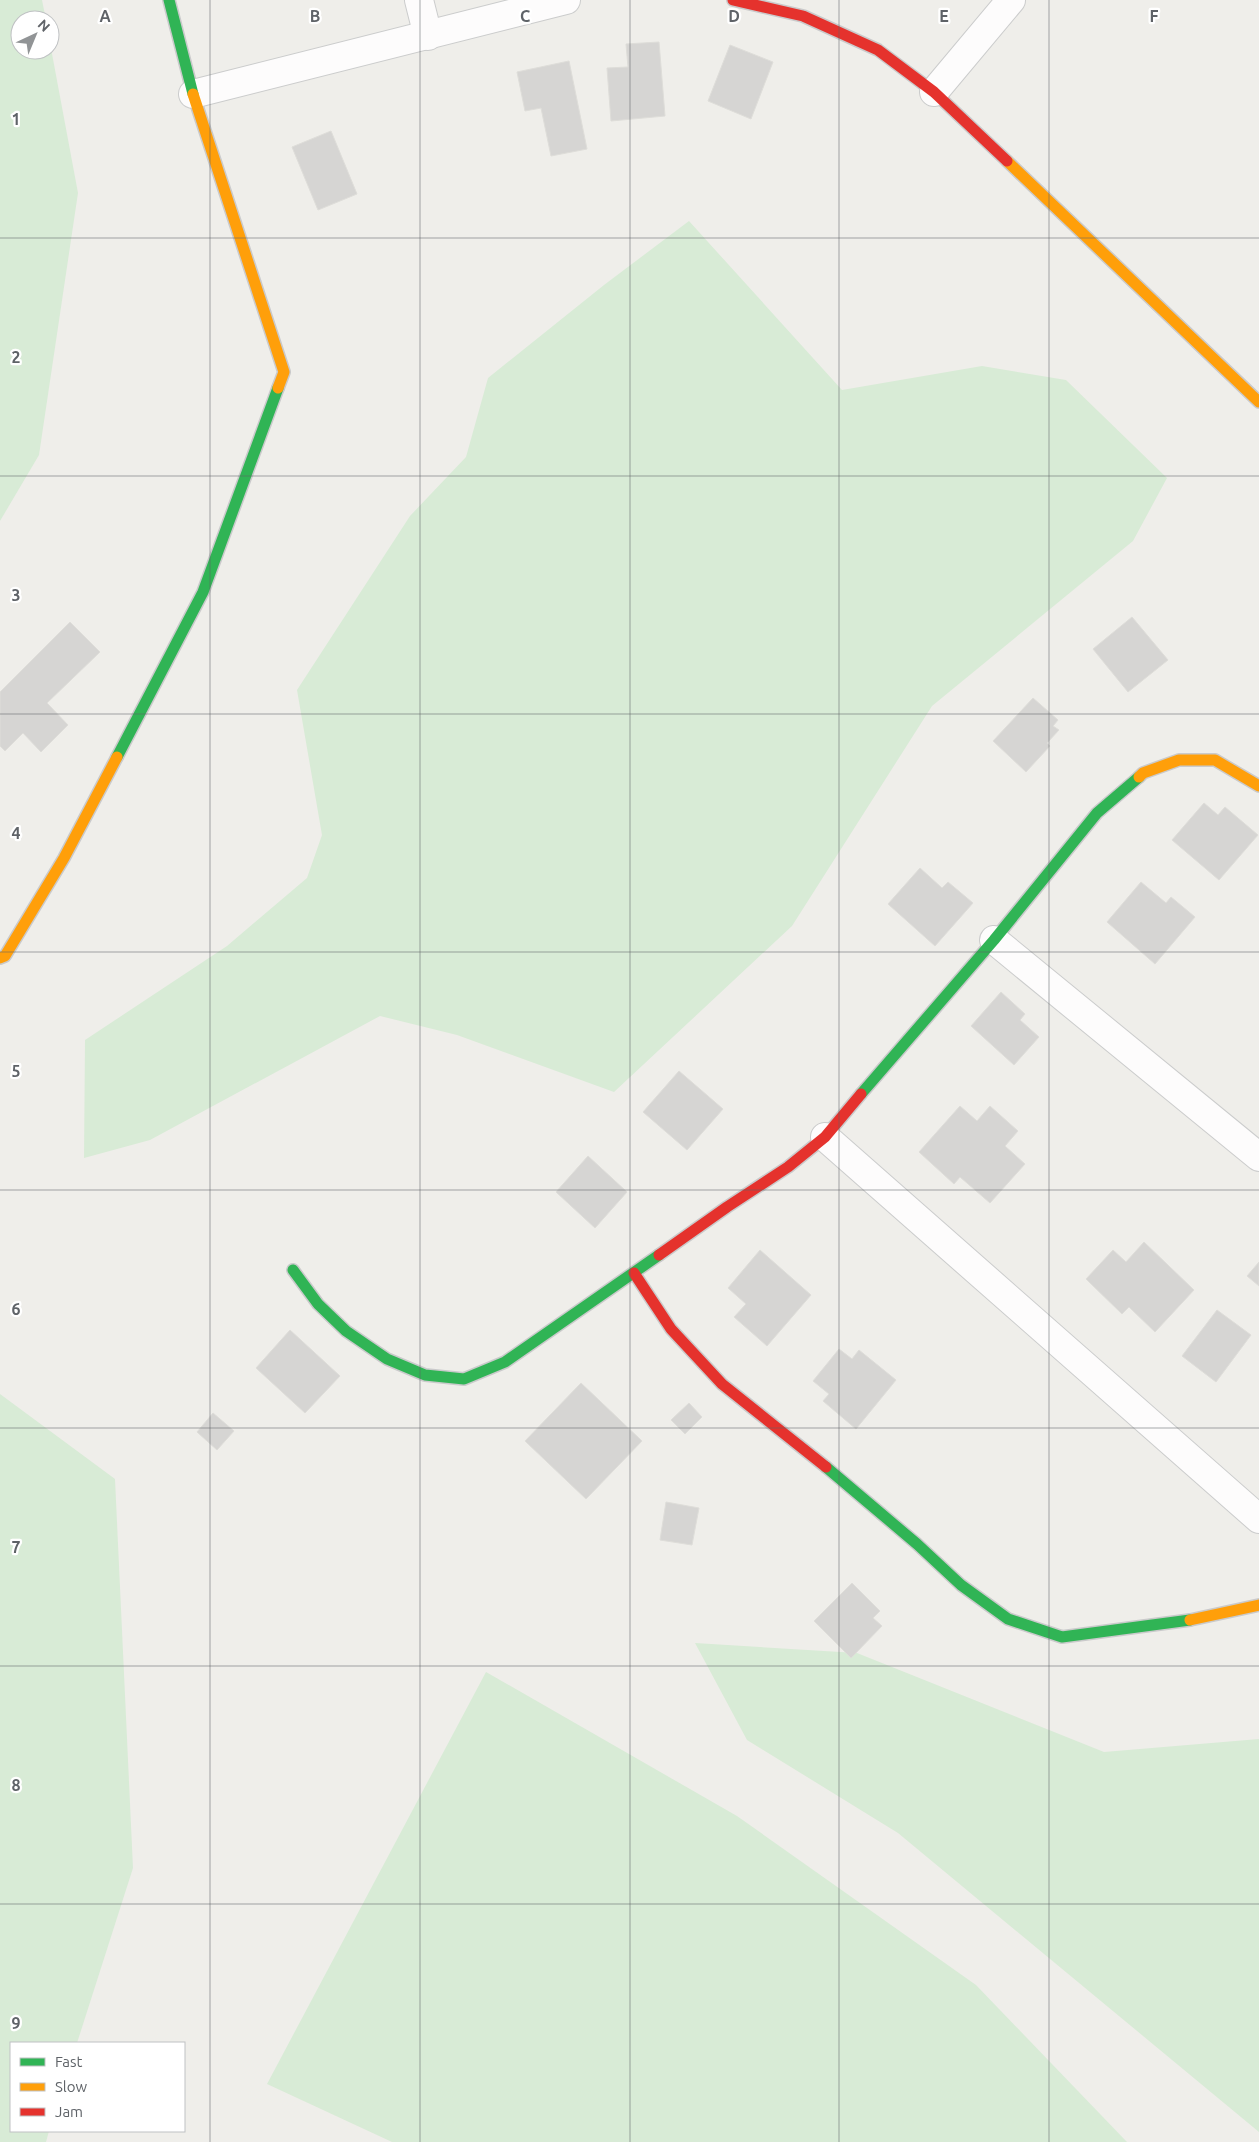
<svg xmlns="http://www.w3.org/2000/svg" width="1259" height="2142" font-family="Ubuntu,sans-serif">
<rect width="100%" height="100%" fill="#efeeea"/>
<g fill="#d8ebd6">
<polygon points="0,0 42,0 46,20 20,20 20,50 50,50 50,43 78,193 39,455 0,521"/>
<polygon points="689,221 842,390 982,366 1066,380 1167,478 1133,541 932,706 792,926 614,1092 457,1035 380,1016 150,1140 84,1158 85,1040 227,946 307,878 322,835 297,690 410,516 466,457 488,378 604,285"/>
<polygon points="0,1394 115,1479 133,1868 77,2043 11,2043 11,2131 49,2131 46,2142 0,2142"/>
<polygon points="695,1643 857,1653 1104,1752 1259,1739 1259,2132 898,1833 747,1740"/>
<polygon points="486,1672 737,1816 976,1985 1127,2142 392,2142 267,2084"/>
</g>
<g fill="#d6d5d3" stroke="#deddd9">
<polygon points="659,42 665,116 611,121 607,68 628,67 626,44"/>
<polygon points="730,45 773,62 751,119 708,101"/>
<polygon points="569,61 587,149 551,156 541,108 525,111 517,72"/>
<polygon points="331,131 357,194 318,210 292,147"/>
<polygon points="1132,617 1168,660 1128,692 1093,649"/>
<polygon points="70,622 100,652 47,703 68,725 41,752 23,733 5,751 0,746 0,692"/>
<polygon points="1033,698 1058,720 1053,726 1059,730 1047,743 1050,746 1026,772 993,741"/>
<polygon points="1204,803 1218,815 1225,807 1258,835 1219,880 1172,840"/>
<polygon points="920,868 942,888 948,882 973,903 935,946 888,904"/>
<polygon points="1141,882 1166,903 1171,897 1195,917 1155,964 1107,922"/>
<polygon points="1001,992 1025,1014 1020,1020 1039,1037 1014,1065 971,1026"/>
<polygon points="679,1071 723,1109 687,1150 643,1112"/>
<polygon points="960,1106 977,1121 990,1106 1018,1131 1005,1146 1025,1164 990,1203 960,1177 954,1184 919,1152"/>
<polygon points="588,1156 627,1192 595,1228 556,1192"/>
<polygon points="1144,1242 1194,1290 1155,1332 1129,1307 1122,1314 1086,1279 1113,1250 1126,1262"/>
<polygon points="760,1250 811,1295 767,1346 734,1317 746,1304 728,1288"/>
<polygon points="1259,1262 1259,1286 1247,1276"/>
<polygon points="1217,1310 1251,1335 1216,1382 1182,1356"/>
<polygon points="290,1330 340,1376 305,1413 256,1368"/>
<polygon points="839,1349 852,1359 859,1350 896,1380 856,1429 823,1401 829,1394 813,1381"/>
<polygon points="581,1383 642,1441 586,1499 525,1441"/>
<polygon points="689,1403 702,1417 685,1434 671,1420"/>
<polygon points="213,1413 234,1431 217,1450 197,1432"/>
<polygon points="666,1502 699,1508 692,1545 660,1540"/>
<polygon points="852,1583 880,1611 873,1618 882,1626 851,1658 814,1621"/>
</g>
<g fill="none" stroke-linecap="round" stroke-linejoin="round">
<defs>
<g id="street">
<polyline points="419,0 428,36"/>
<polyline points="934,92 1011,0"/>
<polyline points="193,94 566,0"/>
<polyline points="994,940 1259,1157"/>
<polyline points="825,1137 1259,1519"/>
</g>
<g id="fast">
<polyline points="169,0 193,94"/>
<polyline points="117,757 203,592 278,388"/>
<polyline points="861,1094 994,940 1097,813 1139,777"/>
<polyline points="293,1270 318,1304 346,1331 387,1359 425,1375 464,1379 505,1362 659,1255"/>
<polyline points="826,1467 917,1544 961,1585 1008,1619 1062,1637 1190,1620"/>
</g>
<g id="slow">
<polyline points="193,94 284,372 278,388"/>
<polyline points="1007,161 1259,402"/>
<polyline points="1139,777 1143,773 1179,760 1215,760 1259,786"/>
<polyline points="0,958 5,956 64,858 117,757"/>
<polyline points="1190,1620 1259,1605"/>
</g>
<g id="jam">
<polyline points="733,0 803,16 878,50 934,92 1007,161"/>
<polyline points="659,1255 727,1207 788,1167 825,1137 861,1094"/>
<polyline points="634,1273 671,1329 722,1384 826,1467"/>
</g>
</defs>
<use href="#street" stroke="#cbcccc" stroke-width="30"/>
<use href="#fast" stroke="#cacacb" stroke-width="14"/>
<use href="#slow" stroke="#cacacb" stroke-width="14"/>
<use href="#jam" stroke="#cacacb" stroke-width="14"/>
<use href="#street" stroke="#fdfcfc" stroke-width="28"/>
<use href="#fast" stroke="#30b455" stroke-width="11"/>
<use href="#slow" stroke="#ff9f0a" stroke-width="11"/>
<use href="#jam" stroke="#e5322d" stroke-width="11"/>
</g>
<path fill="none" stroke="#5f6368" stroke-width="1" stroke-opacity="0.55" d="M210,0V2142M420,0V2142M630,0V2142M839,0V2142M1049,0V2142M0,238H1259M0,476H1259M0,714H1259M0,952H1259M0,1190H1259M0,1428H1259M0,1666H1259M0,1904H1259"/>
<g font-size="16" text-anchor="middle" font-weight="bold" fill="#5f6368" stroke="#fff" stroke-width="4.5" stroke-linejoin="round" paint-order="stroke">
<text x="105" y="22">A</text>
<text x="315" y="22">B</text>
<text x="525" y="22">C</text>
<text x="734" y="22">D</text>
<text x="944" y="22">E</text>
<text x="1154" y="22">F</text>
<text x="16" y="125">1</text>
<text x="16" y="363">2</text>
<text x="16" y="601">3</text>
<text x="16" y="839">4</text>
<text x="16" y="1077">5</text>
<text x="16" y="1315">6</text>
<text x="16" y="1553">7</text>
<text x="16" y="1791">8</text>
<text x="16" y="2029">9</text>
</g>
<rect x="10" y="2042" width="175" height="90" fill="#ffffff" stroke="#bfc1c3"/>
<rect x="20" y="2058" width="25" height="8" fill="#30b455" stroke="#bfc1c3"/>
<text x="55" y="2067" font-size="15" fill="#5f6368">Fast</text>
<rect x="20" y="2083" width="25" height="8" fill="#ff9f0a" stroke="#bfc1c3"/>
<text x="55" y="2092" font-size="15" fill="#5f6368">Slow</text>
<rect x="20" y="2108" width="25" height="8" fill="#e5322d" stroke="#bfc1c3"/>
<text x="55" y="2117" font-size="15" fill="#5f6368">Jam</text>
<g transform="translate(35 35) rotate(44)"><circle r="24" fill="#ffffff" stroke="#bfc1c3"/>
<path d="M0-4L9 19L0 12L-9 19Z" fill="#919496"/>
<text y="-8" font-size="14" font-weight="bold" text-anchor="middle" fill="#5f6368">N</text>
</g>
</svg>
